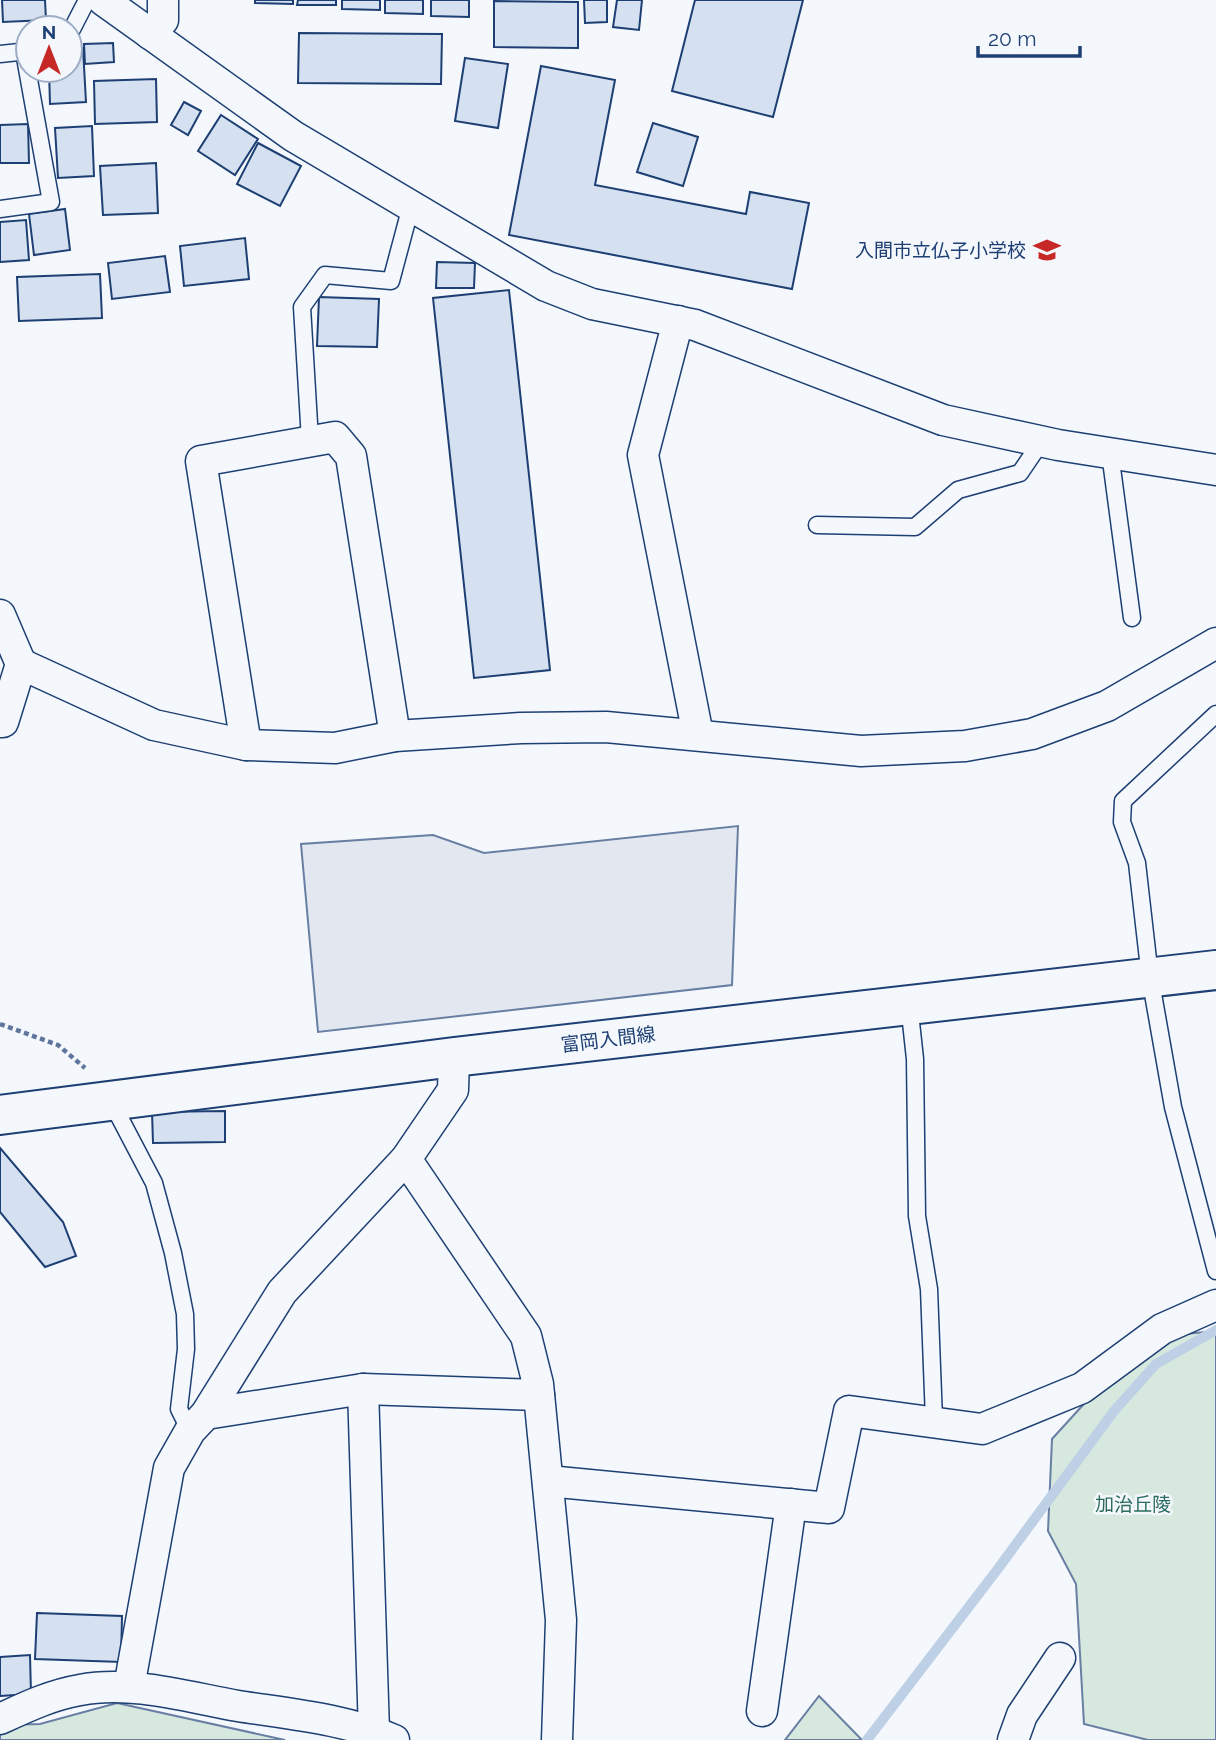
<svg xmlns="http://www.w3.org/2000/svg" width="1216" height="1740" font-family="Raleway,'Noto Sans JP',sans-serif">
<rect width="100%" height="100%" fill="#f4f7fb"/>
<g fill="#d7e8df" stroke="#687fa3" stroke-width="2">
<polygon points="1216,1331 1216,1740 1148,1740 1084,1724 1076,1584 1048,1531 1052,1439 1144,1338"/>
<polygon points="819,1696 862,1740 785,1740"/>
<polygon points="117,1703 285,1740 0,1740 0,1725 40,1724"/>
</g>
<polygon fill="#e3e8f0" stroke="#687fa3" stroke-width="2" points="738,826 732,985 318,1032 301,844 433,835 484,853"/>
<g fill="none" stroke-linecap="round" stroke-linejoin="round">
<polyline stroke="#bed0e5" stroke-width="10" points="867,1740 997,1570 1114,1411 1156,1364 1216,1330"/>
</g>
<g fill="#d5e0f0" stroke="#1d3f73" stroke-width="2">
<polygon points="2,0 45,0 46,20 3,22"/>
<polygon points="255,0 293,0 293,4 255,3"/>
<polygon points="298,0 336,0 336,5 297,5"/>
<polygon points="342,0 380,0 380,10 342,9"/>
<polygon points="385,0 423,0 423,14 385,13"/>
<polygon points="431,0 469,0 469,17 431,16"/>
<polygon points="584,0 607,0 607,22 585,23"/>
<polygon points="617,0 642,0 639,30 613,27"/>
<polygon points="695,0 803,0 773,117 672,91"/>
<polygon points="494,1 578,2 578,48 494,47"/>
<polygon points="299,33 442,34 441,84 298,83"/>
<polygon points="113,43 114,62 85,64 84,44"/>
<polygon points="83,48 86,102 50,104 49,70 70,70 70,49"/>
<polygon points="465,58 508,64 498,128 455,121"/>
<polygon points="541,66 615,80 595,185 746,214 750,192 809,203 792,289 509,235"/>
<polygon points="156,79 157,122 95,124 94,81"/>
<polygon points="184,102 201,111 188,135 171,125"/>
<polygon points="221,115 258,139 235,175 198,151"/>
<polygon points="653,123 698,137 683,186 637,172"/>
<polygon points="28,124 29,163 0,163 0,125"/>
<polygon points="92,126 94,176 58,178 55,128"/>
<polygon points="258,143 301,166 280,206 237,184"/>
<polygon points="156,163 158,213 103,215 100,166"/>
<polygon points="65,209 70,250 34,255 29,214"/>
<polygon points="26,220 29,260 0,262 0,222"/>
<polygon points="245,238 249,279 184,286 180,246"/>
<polygon points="165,256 170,292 112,299 108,263"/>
<polygon points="437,262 475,263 474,288 436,288"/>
<polygon points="100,274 102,318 19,321 17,277"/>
<polygon points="509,290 550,670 474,678 433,298"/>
<polygon points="319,297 379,299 377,347 317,346"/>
<polygon points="225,1111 225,1142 153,1143 152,1112"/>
<polygon points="0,1148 63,1222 76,1256 45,1267 0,1212"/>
<polygon points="37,1613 122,1616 121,1662 35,1659"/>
<polygon points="30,1655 31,1694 0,1696 0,1657"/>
</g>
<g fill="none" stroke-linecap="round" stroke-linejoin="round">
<defs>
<g id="lane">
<polyline points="70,33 87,0"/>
<polyline points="0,54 28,51"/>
<polyline points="0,209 51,202 24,52"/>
<polyline points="310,440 302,307 325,275 391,281 411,206"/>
<polyline points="1110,453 1132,618"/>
<polyline points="817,525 915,527 958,490 1020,473 1041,442"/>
<polyline points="1216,714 1123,801 1122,822 1137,863 1150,977 1173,1107 1216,1271"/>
<polyline points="909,1004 915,1059 917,1216 929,1289 934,1420"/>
<polyline points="111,1101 154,1183 173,1253 185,1314 186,1349 179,1409 190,1431"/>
</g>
<g id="street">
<polyline points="103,0 293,136 546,286 592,304 695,325 943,420 1058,445 1216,470"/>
<polyline points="150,34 163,20 163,0"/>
<polyline points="678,321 643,455 698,735"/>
<polyline points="0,615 21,664 3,722 0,722"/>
<polyline points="21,664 154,725 246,745 335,748 395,736 521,728 606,727 861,751 965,746 1032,734 1107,706 1216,643"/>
<polyline points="246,745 201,461 335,437 351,456 395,736"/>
<polyline points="406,1159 526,1336 538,1384 561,1620 557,1740"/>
<polyline points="363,1389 374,1732"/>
<polyline points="206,1414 363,1389 539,1395"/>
<polyline points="548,1481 829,1508 849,1411 982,1429 1082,1388 1162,1329 1216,1305"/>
<polyline points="129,1687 169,1468 190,1431 206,1414 282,1292 406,1159 453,1090 454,1057"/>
<polyline points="762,1711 791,1504"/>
<path d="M0,1719C26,1707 51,1695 80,1690C131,1680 187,1697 238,1706C289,1714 346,1719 394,1740"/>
<polyline points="1013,1740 1022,1715 1060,1658"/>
</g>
<polyline id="secondary" points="0,1115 454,1057 1216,970"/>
</defs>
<use href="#lane" stroke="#1d3f73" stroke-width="19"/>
<use href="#street" stroke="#1d3f73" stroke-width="33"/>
<use href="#secondary" stroke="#1d3f73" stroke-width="42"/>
<polyline stroke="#5e769c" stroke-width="4.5" stroke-dasharray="5 3.5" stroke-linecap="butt" points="0,1024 58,1045 85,1068"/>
<use href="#lane" stroke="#f4f7fb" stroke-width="16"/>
<use href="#street" stroke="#f4f7fb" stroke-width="30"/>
<use href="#secondary" stroke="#f4f7fb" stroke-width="38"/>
</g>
<defs>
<symbol id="school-bare" viewBox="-9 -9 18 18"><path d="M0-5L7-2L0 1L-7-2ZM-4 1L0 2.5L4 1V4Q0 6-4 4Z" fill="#c62828" stroke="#f4f7fb" stroke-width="2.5" paint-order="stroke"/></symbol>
</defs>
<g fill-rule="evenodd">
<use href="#school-bare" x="1028" y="231" width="38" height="38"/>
</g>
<g text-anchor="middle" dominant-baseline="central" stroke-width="5" stroke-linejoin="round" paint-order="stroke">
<g font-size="19" fill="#1d3f73" stroke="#f4f7fb" text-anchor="end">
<text x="1026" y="250">入間市立仏子小学校</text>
</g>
<g font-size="19" fill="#1d3f73" stroke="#f4f7fb">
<text transform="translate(608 1039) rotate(-7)">富岡入間線</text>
</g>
<g font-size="19" fill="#2c6c60" stroke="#f4f7fb">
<text x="1133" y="1504">加治丘陵</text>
</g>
</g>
<g transform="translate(49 49)"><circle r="33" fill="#f4f7fb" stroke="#9eadc5" stroke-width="2"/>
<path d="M0-5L12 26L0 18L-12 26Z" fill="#c62828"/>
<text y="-10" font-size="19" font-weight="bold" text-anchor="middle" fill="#1d3f73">N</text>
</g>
<path d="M978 46v10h102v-10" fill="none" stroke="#1d3f73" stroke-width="3.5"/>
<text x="988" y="46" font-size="21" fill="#1d3f73" stroke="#f4f7fb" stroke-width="5" paint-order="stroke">20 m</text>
</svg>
